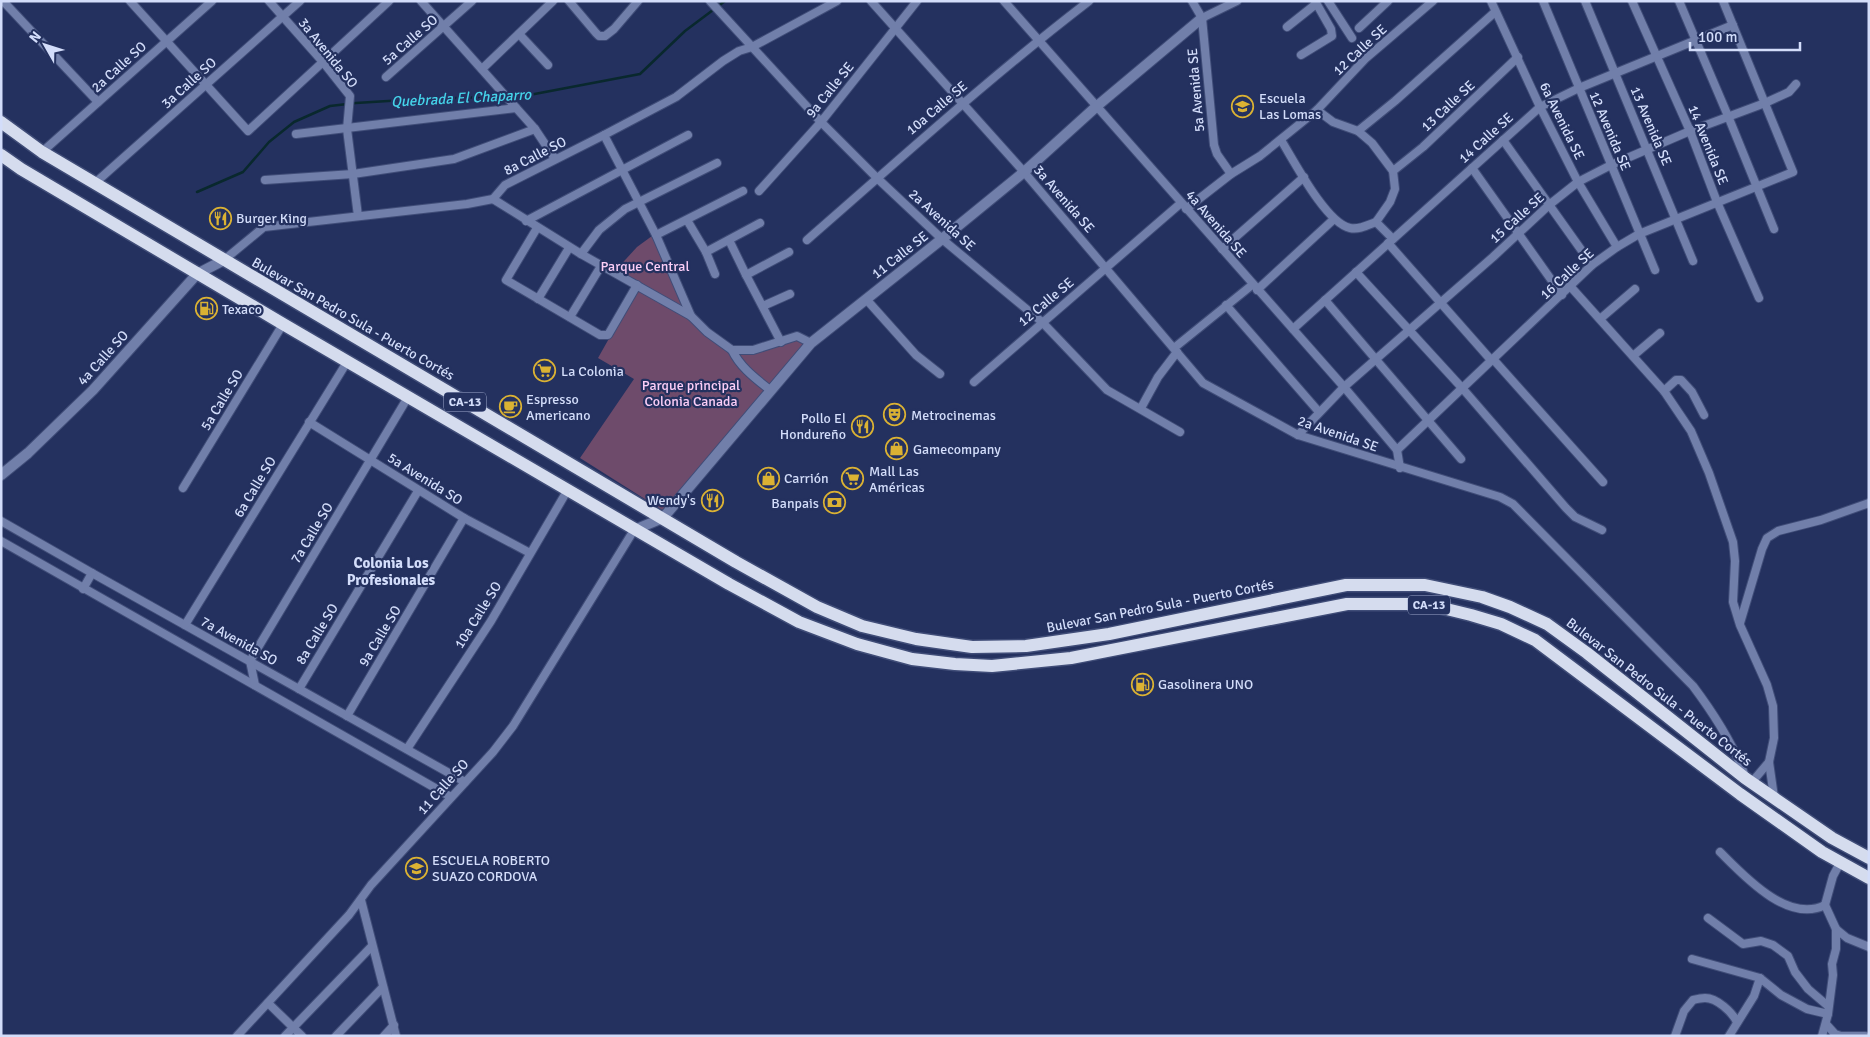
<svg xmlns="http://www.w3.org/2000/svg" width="1870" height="1037" font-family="Signika,sans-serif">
<rect width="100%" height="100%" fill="#24315f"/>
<g fill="#6e4b6b">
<polygon points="652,236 688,311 615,271 637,247"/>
<polygon points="638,287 691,318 730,351 753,352 797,336 811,343 667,513 580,458 634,379 598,358"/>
</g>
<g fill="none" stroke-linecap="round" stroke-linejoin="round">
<polyline stroke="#09282d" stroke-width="2.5" points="197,192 243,172 269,142 294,122 330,106 356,103 420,99 524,96 640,74 685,31 725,1"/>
<defs>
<g id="minor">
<polyline points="3,1 98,102"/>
<polyline points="130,1 248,131 389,1"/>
<polyline points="269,1 323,62 350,96 347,129 358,216"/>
<polyline points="421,1 535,129 555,159"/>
<polyline points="569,1 596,33 599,36 605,36 614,29 638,1"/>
<polyline points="710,1 821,122 877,178 942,239 1042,322 1107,390 1180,432"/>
<path d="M871,1L1024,172L1203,383L1298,435L1500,497L1513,504L1693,686C1714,714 1733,743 1745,776"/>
<polyline points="1004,1 1344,387 1397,450 1400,468"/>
<polyline points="1192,1 1202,18 1214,145 1217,154 1231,174"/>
<polyline points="1328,1 1352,38"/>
<polyline points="1491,1 1540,107 1578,182 1617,247"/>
<polyline points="1543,1 1655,270"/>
<polyline points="1585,1 1693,261"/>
<polyline points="1632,1 1690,131 1717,202 1759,298"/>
<polyline points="1679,1 1728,116 1774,229"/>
<polyline points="1202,18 1237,1"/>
<polyline points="1287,27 1316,4"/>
<polyline points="1359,28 1388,1"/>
<polyline points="519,34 548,65"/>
<polyline points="1301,55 1332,36 1331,29 1315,1"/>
<polyline points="482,69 553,1"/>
<polyline points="386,77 472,1"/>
<polyline points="1317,110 1333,122 1358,131 1372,143 1393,171 1395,189 1390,202 1376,222"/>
<polyline points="1358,131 1395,101 1495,12"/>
<polyline points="296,134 516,108"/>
<polyline points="604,135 656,235 691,316"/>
<path d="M1281,140C1294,161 1326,223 1350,228C1359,230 1368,225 1376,222L1393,239"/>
<polyline points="1503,140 1592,265"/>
<polyline points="42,152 212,1"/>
<polyline points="1472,168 1562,295"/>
<polyline points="1393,171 1423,147 1518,57"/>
<polyline points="265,180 353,174 454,159 535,129"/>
<polyline points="95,183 300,1"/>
<polyline points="759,191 821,122 917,1"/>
<polyline points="493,199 581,254 691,316 707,332 732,350 753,350 797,336 811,343"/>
<polyline points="1186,209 1231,174 1260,156 1317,110 1365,59 1433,1"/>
<polyline points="687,220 706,252 715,274"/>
<polyline points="526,221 688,135"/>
<polyline points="537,228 506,280 600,335 608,335 637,285"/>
<polyline points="656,235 743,191"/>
<polyline points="729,240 746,275"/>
<path d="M807,240C900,159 990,77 1089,1"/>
<polyline points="1388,243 1491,360"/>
<polyline points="1222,249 1304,177"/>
<polyline points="706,252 760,223"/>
<polyline points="581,254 599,230 625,209 717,163"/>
<polyline points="224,260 264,227 467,204 493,199 505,185 604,135 676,97 723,61 739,51 752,47 837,1"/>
<polyline points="1356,272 1463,389 1566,508 1575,517 1602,530"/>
<polyline points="1570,286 1664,391 1691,431 1709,473 1733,542 1735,561 1733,602 1740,625 1767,685 1773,706 1774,738 1769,762 1774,797"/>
<polyline points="1257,290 1334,219"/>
<polyline points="538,299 569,248"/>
<polyline points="866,299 916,355 940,374"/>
<polyline points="1325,300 1461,459"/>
<polyline points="1226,305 1319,412"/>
<polyline points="763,306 790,294"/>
<polyline points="570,317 601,266"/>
<polyline points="1600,319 1635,289"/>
<polyline points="1293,329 1540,107 1579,88 1733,25"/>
<polyline points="781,342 746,275 789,252"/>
<polyline points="1174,348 1252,285"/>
<path d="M732,350C740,367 755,378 770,390"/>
<polyline points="1633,356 1660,333"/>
<polyline points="1493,359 1603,482"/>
<polyline points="974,382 1181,203"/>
<polyline points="1664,391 1676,380 1681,380 1692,392 1704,415"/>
<polyline points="1141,408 1158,377 1177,352"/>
<polyline points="309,422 464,518 530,553"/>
<polyline points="1298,435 1344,387 1493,257 1549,205 1578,182 1611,165 1690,131 1765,103 1789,92 1796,84"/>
<polyline points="1397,450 1592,265 1617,247 1639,234 1793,172 1723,1"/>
<polyline points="183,488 283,324"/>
<polyline points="1,521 92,573 465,782"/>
<polyline points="1,541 451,797"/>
<polyline points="83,589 92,573"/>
<polyline points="1740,623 1762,549 1767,538 1778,531 1821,520 1869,503"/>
<polyline points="185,625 347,362"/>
<polyline points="255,685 250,661 408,397"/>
<polyline points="299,689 418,491"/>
<polyline points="347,716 464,518"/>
<polyline points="407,749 491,621 567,491"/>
<polyline points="1752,782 1769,762"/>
<path d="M1720,852C1744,876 1788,924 1825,905L1833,876L1840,863"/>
<polyline points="361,900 396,1036"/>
<polyline points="1708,918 1743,944 1761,941 1773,945 1788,956 1795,972 1808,989 1828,1006"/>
<polyline points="1836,929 1847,938 1869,947"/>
<polyline points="1692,959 1760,978 1781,995 1807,1009 1828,1014"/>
<polyline points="268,1003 302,1036"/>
<polyline points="1826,1024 1835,1034 1841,1036"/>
<polyline points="237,1036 349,915 371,885 493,752 513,726 634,530"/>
<polyline points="285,1036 372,946"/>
<polyline points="336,1036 383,987"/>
<polyline points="384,1036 394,1025"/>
<path d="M1675,1036L1684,1011L1693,1000C1697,999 1701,998 1705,998C1717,998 1732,1012 1737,1022"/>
<polyline points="1729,1036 1754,996 1760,978"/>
<polyline points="1822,1036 1828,1014 1833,975 1832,964 1836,949 1836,929 1825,905"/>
<polyline points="1842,1036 1865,1036"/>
</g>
<g id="tertiary">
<polyline points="1,475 28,453 93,390 197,274 224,260"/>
<polyline points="634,530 663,518 811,343 942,239 1024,172 1097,106 1202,18"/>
</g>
<g id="trunk">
<polyline points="1,122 42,152 736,562 817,607 862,626 916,639 972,647 1026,646 1109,634 1346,585 1425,585 1482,597 1510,607 1547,624 1587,653 1745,778 1832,838 1869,858"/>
<polyline points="1,155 21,169 283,324 729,584 799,622 857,644 912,659 955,664 992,666 1071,658 1347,604 1426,604 1471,615 1501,624 1535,640 1740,794 1822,852 1869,878"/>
</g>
</defs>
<use href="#minor" stroke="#404d78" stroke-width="10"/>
<use href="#tertiary" stroke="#404d78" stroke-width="12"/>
<use href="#trunk" stroke="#404d78" stroke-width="15"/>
<use href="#minor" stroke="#717faa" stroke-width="8"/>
<use href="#tertiary" stroke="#717faa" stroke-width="10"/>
<use href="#trunk" stroke="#d5dcee" stroke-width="12"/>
</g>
<defs>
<symbol id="school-ring" viewBox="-11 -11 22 22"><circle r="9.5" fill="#24315f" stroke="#dbb233" stroke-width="1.5"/><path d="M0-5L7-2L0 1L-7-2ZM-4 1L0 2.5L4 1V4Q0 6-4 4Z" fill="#dbb233"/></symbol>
<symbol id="restaurant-ring" viewBox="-11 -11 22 22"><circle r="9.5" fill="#24315f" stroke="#dbb233" stroke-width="1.5"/><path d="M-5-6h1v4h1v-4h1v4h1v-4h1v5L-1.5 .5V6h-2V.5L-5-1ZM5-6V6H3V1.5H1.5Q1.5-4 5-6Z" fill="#dbb233"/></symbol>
<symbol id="fuel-ring" viewBox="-11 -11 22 22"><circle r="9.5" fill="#24315f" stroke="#dbb233" stroke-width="1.5"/><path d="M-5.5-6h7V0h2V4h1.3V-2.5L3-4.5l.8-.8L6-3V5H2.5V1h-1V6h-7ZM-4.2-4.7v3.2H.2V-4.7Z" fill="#dbb233"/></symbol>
<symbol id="supermarket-ring" viewBox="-11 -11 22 22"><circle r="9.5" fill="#24315f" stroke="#dbb233" stroke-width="1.5"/><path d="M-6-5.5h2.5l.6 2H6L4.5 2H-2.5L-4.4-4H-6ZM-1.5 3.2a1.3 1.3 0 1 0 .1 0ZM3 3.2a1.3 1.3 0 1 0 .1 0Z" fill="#dbb233"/></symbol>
<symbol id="cafe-ring" viewBox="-11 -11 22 22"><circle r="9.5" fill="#24315f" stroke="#dbb233" stroke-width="1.5"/><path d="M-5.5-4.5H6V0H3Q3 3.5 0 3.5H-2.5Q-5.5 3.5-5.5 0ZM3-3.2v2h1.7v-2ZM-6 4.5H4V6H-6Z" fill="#dbb233"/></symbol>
<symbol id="theatre-ring" viewBox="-11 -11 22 22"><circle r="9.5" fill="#24315f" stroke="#dbb233" stroke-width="1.5"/><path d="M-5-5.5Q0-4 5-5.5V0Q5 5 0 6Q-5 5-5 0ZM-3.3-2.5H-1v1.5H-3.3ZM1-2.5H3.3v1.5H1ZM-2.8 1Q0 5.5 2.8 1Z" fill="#dbb233"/></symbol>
<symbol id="shop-ring" viewBox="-11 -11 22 22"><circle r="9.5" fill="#24315f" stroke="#dbb233" stroke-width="1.5"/><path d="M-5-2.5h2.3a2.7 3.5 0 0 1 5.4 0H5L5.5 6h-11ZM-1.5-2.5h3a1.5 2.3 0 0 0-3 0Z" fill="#dbb233"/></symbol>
<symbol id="bank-ring" viewBox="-11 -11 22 22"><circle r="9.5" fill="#24315f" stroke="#dbb233" stroke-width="1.5"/><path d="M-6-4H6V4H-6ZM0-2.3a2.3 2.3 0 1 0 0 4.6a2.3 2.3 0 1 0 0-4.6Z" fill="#dbb233"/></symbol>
</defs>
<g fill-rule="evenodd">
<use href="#school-ring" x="1230" y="94" width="25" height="25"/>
<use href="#restaurant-ring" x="208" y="206" width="25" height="25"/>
<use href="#fuel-ring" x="194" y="296" width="25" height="25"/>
<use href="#supermarket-ring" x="532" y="358" width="25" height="25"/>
<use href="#cafe-ring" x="498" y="394" width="25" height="25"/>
<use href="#theatre-ring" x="882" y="402" width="25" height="25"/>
<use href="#restaurant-ring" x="850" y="414" width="25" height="25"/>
<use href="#shop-ring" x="884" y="436" width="25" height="25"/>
<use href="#shop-ring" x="756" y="466" width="25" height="25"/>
<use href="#supermarket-ring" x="840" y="466" width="25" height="25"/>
<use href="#restaurant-ring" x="700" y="488" width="25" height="25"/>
<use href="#bank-ring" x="822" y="490" width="25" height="25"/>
<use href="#fuel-ring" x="1130" y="672" width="25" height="25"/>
<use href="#school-ring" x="404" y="856" width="25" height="25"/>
</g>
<g text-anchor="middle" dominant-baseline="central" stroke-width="4.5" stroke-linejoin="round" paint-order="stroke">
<g fill="#24315f" stroke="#9ea9cc" stroke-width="1">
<rect x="444" y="392.5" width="42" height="19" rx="4"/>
<rect x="1408" y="595.5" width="42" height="19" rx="4"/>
</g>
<g font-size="12" font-weight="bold" fill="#d3ddfa">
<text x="465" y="402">CA-13</text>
<text x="1429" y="605">CA-13</text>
</g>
<g font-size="14" fill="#d3ddfa" stroke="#24315f">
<text transform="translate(410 40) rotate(-41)">5a Calle SO</text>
<text transform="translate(1360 50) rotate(-43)">12 Calle SE</text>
<text transform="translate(328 53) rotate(51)">3a Avenida SO</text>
<text transform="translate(119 67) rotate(-42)">2a Calle SO</text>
<text transform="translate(189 83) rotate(-42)">3a Calle SO</text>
<text transform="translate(830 90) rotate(-51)">9a Calle SE</text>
<text transform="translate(1196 90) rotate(-95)">5a Avenida SE</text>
<text transform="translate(1448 106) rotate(-43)">13 Calle SE</text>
<text transform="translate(937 108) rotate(-40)">10a Calle SE</text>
<text transform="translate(1562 121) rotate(64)">6a Avenida SE</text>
<text transform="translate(1651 126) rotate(67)">13 Avenida SE</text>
<text transform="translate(1610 131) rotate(67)">12 Avenida SE</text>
<text transform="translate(1486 138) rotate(-42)">14 Calle SE</text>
<text transform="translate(1708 145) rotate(68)">14 Avenida SE</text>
<text transform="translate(535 156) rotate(-27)">8a Calle SO</text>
<text transform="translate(1064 199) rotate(49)">3a Avenida SE</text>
<text transform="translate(1517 218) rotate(-42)">15 Calle SE</text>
<text transform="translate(942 220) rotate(42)">2a Avenida SE</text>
<text transform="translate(1216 224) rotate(49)">4a Avenida SE</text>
<text transform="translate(900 255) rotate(-38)">11 Calle SE</text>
<text transform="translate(1567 274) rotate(-43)">16 Calle SE</text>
<text transform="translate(1046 302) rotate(-40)">12 Calle SE</text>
<text transform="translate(353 319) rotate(30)">Bulevar San Pedro Sula - Puerto Cortés</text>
<text transform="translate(103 358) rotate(-48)">4a Calle SO</text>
<text transform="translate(222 400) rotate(-59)">5a Calle SO</text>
<text transform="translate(1338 434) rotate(19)">2a Avenida SE</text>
<text transform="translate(425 479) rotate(32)">5a Avenida SO</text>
<text transform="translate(255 487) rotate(-59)">6a Calle SO</text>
<text transform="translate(312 533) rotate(-59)">7a Calle SO</text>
<text transform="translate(1160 606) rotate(-11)">Bulevar San Pedro Sula - Puerto Cortés</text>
<text transform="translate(478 615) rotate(-58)">10a Calle SO</text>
<text transform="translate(317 634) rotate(-59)">8a Calle SO</text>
<text transform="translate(380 636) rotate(-59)">9a Calle SO</text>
<text transform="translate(239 641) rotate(29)">7a Avenida SO</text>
<text transform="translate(1659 692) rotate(38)">Bulevar San Pedro Sula - Puerto Cortés</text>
<text transform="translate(443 787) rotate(-48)">11 Calle SO</text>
</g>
<g font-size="14" fill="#d3ddfa" stroke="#24315f" text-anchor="start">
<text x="1259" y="98">Escuela<tspan x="1259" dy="16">Las Lomas</tspan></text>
<text x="236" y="218">Burger King</text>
<text x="222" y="309">Texaco</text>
<text x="561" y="371">La Colonia</text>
<text x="526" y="399">Espresso<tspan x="526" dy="16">Americano</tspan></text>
<text x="911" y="415">Metrocinemas</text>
<text x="846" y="418" text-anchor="end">Pollo El<tspan x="846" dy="16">Hondureño</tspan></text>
<text x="913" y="449">Gamecompany</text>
<text x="869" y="471">Mall Las<tspan x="869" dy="16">Américas</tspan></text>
<text x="784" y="478">Carrión</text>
<text x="696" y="500" text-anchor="end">Wendy's</text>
<text x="819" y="503" text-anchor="end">Banpais</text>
<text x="1158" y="684">Gasolinera UNO</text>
<text x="432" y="860">ESCUELA ROBERTO<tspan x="432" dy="16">SUAZO CORDOVA</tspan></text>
</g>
<g font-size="14" fill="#fccef7" stroke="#24315f">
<text x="645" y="266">Parque Central</text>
<text x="691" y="385">Parque principal<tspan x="691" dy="16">Colonia Canada</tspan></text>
</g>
<g font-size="15" font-style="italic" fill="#45d4ea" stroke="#24315f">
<text transform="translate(461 98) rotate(-3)">Quebrada El Chaparro</text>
</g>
<g font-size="15" font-weight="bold" fill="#d3ddfa" stroke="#24315f">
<text x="391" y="563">Colonia Los<tspan x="391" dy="17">Profesionales</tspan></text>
</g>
</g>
<rect width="1870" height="1037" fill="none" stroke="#d3ddfa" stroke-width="5"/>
<g transform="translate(45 45) rotate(309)" stroke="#24315f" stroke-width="4" paint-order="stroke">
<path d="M0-4L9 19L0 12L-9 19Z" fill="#d3ddfa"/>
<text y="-8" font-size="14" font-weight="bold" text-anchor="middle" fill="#d3ddfa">N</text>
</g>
<path d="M1690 42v8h110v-8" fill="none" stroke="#d3ddfa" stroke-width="2.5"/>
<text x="1698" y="42" font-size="15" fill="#d3ddfa" stroke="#24315f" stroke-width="4" paint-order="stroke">100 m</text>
</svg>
